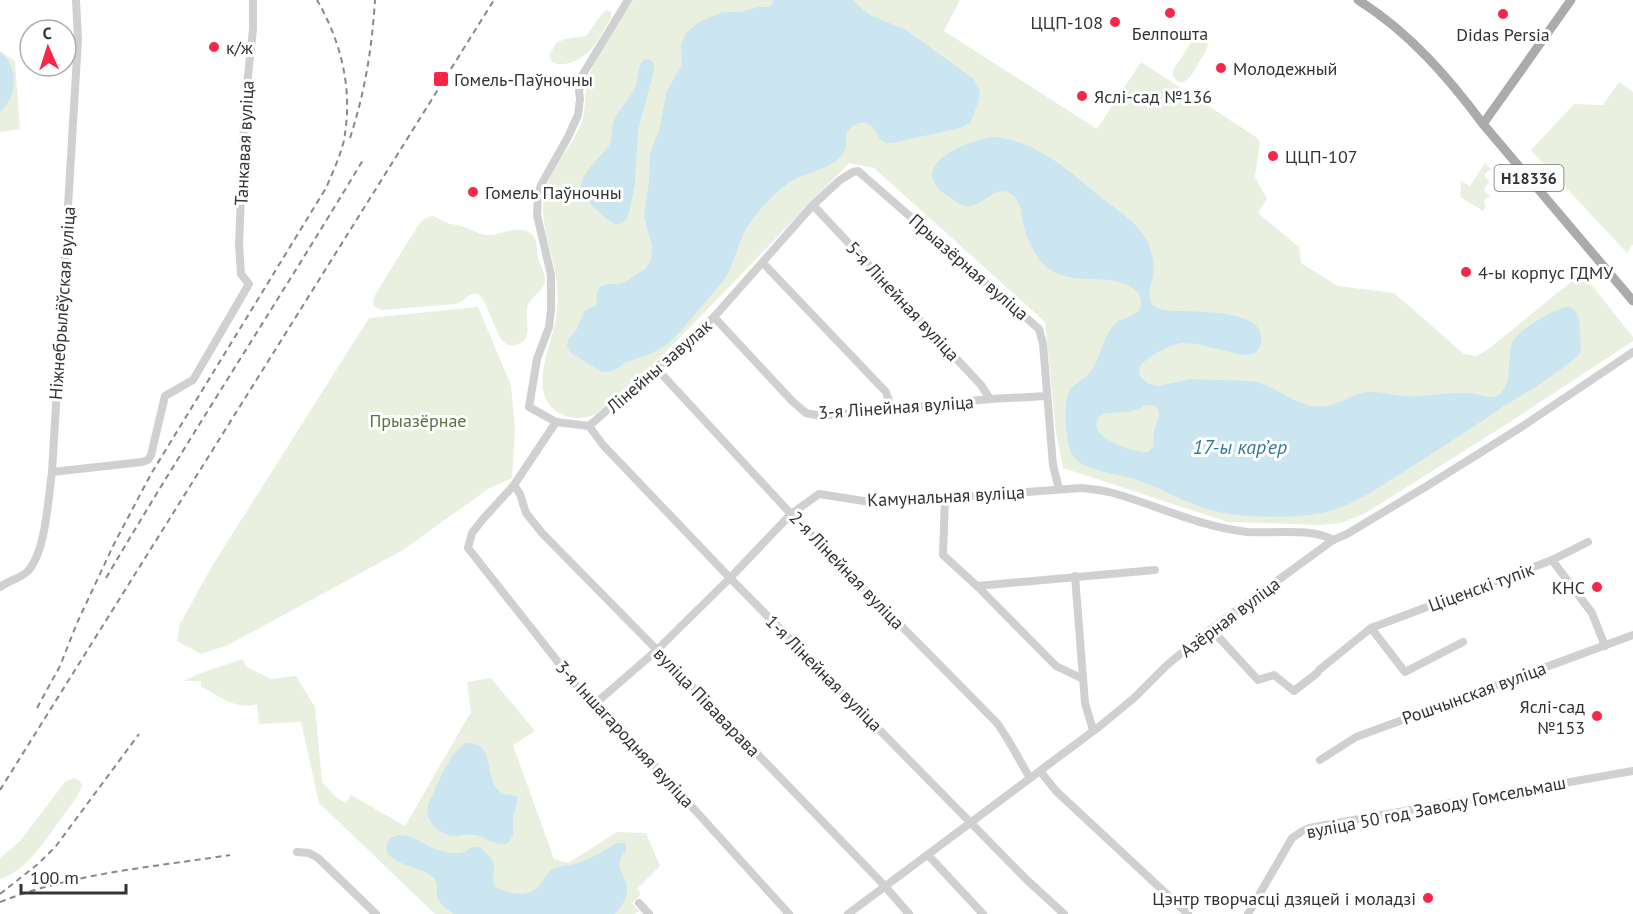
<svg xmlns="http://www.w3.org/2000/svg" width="1633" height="914" font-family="'PT Sans',sans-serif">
<rect width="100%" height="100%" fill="#fff"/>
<g fill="#eaf0e0">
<path d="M633,0H960L944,31L1097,129L1141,62L1256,137L1260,142L1255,177L1267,199L1258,213L1299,247L1301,263L1338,286L1394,293L1464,354L1476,356L1487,350L1582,273L1633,337V341L1510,422L1364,514L1341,523L1320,525L1228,522L1063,468L1056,433L1045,322L874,168L849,163L665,353L596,414C585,419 572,420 561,414C527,398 549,350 555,323C558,311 558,298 557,286C555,256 537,222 545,192C552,167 571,147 581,124C587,109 583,94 588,79C595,55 619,22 633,0Z"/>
<path d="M606,10L611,12V18C605,27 600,38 593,47C585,58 563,70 551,61L550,54L556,43L565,39L586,36L601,15Z"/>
<path d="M1199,34C1216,39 1205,53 1199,62C1196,67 1193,75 1188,79C1184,82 1183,82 1178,82L1173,76V70L1194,38Z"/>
<polygon points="0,51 15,61 20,129 0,132"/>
<polygon points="1619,82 1633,92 1633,244 1627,253 1531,150 1574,104 1603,105"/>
<polygon points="1485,163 1492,170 1488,171 1485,174 1485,177 1490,182 1484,188 1485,192 1491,196 1488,197 1484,200 1484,204 1486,206 1483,211 1460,197 1461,181 1470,186"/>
<path d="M432,216C437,217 440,220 445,222C449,224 453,224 458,225C468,227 478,235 489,235C502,235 516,225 529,232C539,238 536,247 538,257C540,267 549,276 543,287C538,295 528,299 527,309C525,322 534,340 516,345C509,347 505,344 500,338L483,299L479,295L475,293C467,295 464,302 455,304L383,310L374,307L373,300L375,295L417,227L424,219Z"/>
<polygon points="478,307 511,385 515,430 512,478 488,489 403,550 228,645 201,654 177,641 180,624 212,566 369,318"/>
<path d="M242,659L247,667L271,679L296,676L315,707L322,782L337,798L346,803L351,795L405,826L471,712L467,682L491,678L535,731L513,745L554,859L568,863L617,832L646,833L660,866L637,889L641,894L632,903L639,911L635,914H435L319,803L301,722L259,724L257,704C238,711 220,697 204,688L201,686V681H184L198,674Z"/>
<path d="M74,778L80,781L82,785L81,789C76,799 69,808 62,817C47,838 27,871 0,879V858L20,841L65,782Z"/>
</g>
<g fill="#cbe6f1" fill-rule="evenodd">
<path d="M772,0H852L870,15L906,30L974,79L980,92L978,104L970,123L960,128L892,143C888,143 886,144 882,141C878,138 877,132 873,128C865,118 854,123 847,132C845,138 847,144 845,150C838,168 806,172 790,182C773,193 751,218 742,237C736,252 732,267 724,280L680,332L666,345L651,354L627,362L613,371L603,372L600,371L571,353L567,346L568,339L577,329L584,311L596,305L597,292L599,287L608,284H618L625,282L646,268L651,259L652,247L644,216L649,179L650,154L660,127L666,93L682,64L681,46L685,34L699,22L717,14L723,12H741L757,7H769L773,3Z"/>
<path d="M0,52C20,67 17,97 0,112Z"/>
<path d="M646,59L651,60L654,64V70L638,131L635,184L630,209L626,220L619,224H615C606,220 582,198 581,188C579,176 601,156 608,147C614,139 610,129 614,120C620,108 631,98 636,85C638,78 638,70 641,63Z"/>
<path d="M993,137C1037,140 1071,173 1103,199C1121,213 1142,225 1150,248C1153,256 1154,266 1153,275C1152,286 1145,295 1153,306C1162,311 1174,311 1185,311C1204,312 1237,312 1253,323C1262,329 1265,344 1256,352C1252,355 1247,355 1242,355L1196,344L1181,343L1173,345L1156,353L1141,364L1139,370L1140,376L1147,383L1158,386L1191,379L1253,381C1274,386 1292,402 1312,406C1336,410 1349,393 1369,392C1381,391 1393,396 1406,396C1427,397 1448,392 1470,393C1478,394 1489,399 1497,396C1514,388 1506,354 1513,341C1518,330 1555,308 1567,307C1571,307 1571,308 1575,310L1579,318L1581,352C1575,360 1567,364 1560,370C1549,377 1539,386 1527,392C1516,399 1504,405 1494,413C1463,434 1431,454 1400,474C1378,488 1355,504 1330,511C1304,519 1246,518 1218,512C1191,506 1167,491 1140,481C1122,474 1084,472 1073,456C1066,446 1062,401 1070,390C1075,383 1085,379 1091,371C1100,359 1102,339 1113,326C1120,317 1135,318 1140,308C1142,302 1141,296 1137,292C1117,270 1073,288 1047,268C1035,257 1027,240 1023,224C1021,213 1022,201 1011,194C993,183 983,209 965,206C960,205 955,201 951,198C946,195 941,192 937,187C915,160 973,139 993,137ZM1145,405L1155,406L1158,410L1159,417L1154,431L1153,447L1148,452C1136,453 1090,439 1097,421C1101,409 1117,414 1127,412C1134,411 1139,409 1145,405Z"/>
<path d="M466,743C496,741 483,776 499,791C504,796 510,793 517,797V802L513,819V836L508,843C497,847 487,838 476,835C467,833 460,837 452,836C438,834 424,820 428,805C437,787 448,753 466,743Z"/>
<path d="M398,835C415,834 426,848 442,851C449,853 460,855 466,851C471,848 471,846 478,847C485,851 493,858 494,866C495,875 490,876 495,886C506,894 528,898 538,887C544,881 546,873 553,869C561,865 571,866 580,862C593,858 605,850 617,843H624L626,845V851C610,868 629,875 627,892C626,901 620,908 615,914H453C448,909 439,904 437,896C436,889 439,884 434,878C425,867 380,864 387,844C389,838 393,837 398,835Z"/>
</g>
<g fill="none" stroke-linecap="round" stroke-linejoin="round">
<g stroke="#d0d0d0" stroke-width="8">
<polyline points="813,205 981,385 990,399"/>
<polyline points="763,263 886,392 892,410"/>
<polyline points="714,317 792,401 806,413 821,416 990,399 1047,396"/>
<path d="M656,368L791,514L997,723C1010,741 1019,760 1030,778"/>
<polyline points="556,422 529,407 537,359 549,327 551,310 551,275 537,215 538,197 541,185 568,137 578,115 580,99 579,91 583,74 628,0"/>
<polyline points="589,426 603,445 730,578 1027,880 1064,914"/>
<polyline points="52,472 142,462 148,460 151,455 165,396 193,380 249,284 241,274 239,244 245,104 253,29 253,0"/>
<polyline points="514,485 520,494 526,513 542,533 657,650 882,883 909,914"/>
<polyline points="945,499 943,555 977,586 1056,666 1083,679"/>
<polyline points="1552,560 1592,613 1605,646"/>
<polyline points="1075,576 1085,703 1093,730"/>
<polyline points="977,586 1155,570"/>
<path d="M0,587C9,580 20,579 28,571C46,551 48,499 52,472L78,40L76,0"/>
<polyline points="1371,628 1405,672 1463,642"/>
<polyline points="1211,629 1258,680 1274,675 1294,691 1317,673"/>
<polyline points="1319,670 1371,628 1552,560 1588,542"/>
<path d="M597,702L657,650L730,578L791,514L819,494L877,503L1082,488C1091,489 1100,490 1109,492C1155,504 1199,527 1247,532C1273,534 1311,527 1333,540"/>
<polyline points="1320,760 1356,737 1633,635"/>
<polyline points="1040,771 1056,791 1188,914"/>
<polyline points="297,852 309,853 318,858 376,914"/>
<polyline points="928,855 983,914"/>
<polyline points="639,903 649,914"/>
<polyline points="789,914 597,702 577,686 468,548 472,533 483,519 514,485 556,422 589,426 714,317 813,205 840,180 853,172 858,171 1039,329 1043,344 1053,465 1059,489"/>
<polyline points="848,914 1100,726 1134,698 1167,665 1211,629 1333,540 1347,534 1427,486 1523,426 1633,352"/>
<path d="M1248,914L1292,838L1301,832L1309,828C1417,809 1525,789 1633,771"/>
</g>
<g stroke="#ababab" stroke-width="9">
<path d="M1358,0C1409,32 1448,77 1483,124L1633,301"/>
<polyline points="1483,124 1571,0"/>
</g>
<g stroke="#888" stroke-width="2" stroke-dasharray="6 4.5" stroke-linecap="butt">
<path d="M350,138C365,92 372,48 375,0"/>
<path d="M106,578C189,437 279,300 363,160"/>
<path d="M37,708L60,666L77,623L114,544L151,474L326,188C332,174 339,159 343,144C345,138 345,132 346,126C351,81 339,38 317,0"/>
<polyline points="0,790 494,0"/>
<polyline points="0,894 38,864 56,846 139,734"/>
<path d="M0,902C73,873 154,867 230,855"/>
</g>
</g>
<g fill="#f7274a" stroke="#fff" stroke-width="2">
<circle cx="1170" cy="13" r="6"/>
<circle cx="1503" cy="14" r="6"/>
<circle cx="1115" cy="22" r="6"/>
<circle cx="214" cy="47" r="6"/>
<circle cx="1221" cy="68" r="6"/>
<rect x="433" y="71" width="16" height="16" rx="3"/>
<circle cx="1082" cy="96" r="6"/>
<circle cx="1273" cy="156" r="6"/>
<circle cx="473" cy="192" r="6"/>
<circle cx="1466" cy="272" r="6"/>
<circle cx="1597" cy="587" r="6"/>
<circle cx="1597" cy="716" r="6"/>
<circle cx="1428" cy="898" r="6"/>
</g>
<g text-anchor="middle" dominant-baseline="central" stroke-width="6" stroke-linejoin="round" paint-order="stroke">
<rect fill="#fff" stroke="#707070" stroke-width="1.5" x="1494.5" y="165" width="69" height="26" rx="4.5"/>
<g font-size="16" font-weight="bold" fill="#333">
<text x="1529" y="178">Н18336</text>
</g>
<g font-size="18" fill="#333" stroke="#fff" text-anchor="start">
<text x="1103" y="22" text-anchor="end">ЦЦП-108</text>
<text x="1170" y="33" text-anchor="middle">Белпошта</text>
<text x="1503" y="34" text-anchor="middle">Didas Persia</text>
<text x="226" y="47">к/ж</text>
<text x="1233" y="68">Молодежный</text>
<text x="454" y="79">Гомель-Паўночны</text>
<text x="1094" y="96">Яслі-сад №136</text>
<text x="1285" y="156">ЦЦП-107</text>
<text x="485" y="192">Гомель Паўночны</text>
<text x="1478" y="272">4-ы корпус ГДМУ</text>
<text x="1585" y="587" text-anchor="end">КНС</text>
<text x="1585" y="706" text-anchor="end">Яслі-сад<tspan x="1585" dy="21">№153</tspan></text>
<text x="1416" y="898" text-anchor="end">Цэнтр творчасці дзяцей і моладзі</text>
</g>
<g font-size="18" fill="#333" stroke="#fff">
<text transform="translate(244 143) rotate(-87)">Танкавая вуліца</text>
<text transform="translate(969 267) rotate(41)">Прыазёрная вуліца</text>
<text transform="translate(903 301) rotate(47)">5-я Лінейная вуліца</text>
<text transform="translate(62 303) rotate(-86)">Ніжнебрылёўская вуліца</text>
<text transform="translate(659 366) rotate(-41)">Лінейны завулак</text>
<text transform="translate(896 407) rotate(-4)">3-я Лінейная вуліца</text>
<text transform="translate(946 496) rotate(-3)">Камунальная вуліца</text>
<text transform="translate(847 570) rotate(46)">2-я Лінейная вуліца</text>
<text transform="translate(1481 587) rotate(-20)">Ціценскі тупік</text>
<text transform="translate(1230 617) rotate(-37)">Азёрная вуліца</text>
<text transform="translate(824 673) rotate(45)">1-я Лінейная вуліца</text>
<text transform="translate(1474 693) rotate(-20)">Рошчынская вуліца</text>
<text transform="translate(707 702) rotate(46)">вуліца Піваварава</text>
<text transform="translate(625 734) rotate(47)">3-я Іншагародняя вуліца</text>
<text transform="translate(1436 807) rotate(-11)">вуліца 50 год Заводу Гомсельмаш</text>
</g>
<g font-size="18" fill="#5b743a" stroke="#fff">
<text x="418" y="420">Прыазёрнае</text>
</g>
<g font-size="20" font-style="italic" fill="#347a98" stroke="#fff">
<text x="1240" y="447">17-ы кар’ер</text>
</g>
</g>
<g transform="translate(48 48) rotate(357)"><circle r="28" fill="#ffffff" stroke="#adadad" stroke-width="1.5"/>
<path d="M0-4.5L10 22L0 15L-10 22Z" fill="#f7274a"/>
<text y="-9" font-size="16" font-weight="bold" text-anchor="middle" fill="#333333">С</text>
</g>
<path d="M21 884v9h105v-9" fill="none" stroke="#333333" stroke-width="3"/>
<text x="30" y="884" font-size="18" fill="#333333" stroke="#ffffff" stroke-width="4.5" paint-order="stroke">100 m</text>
</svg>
